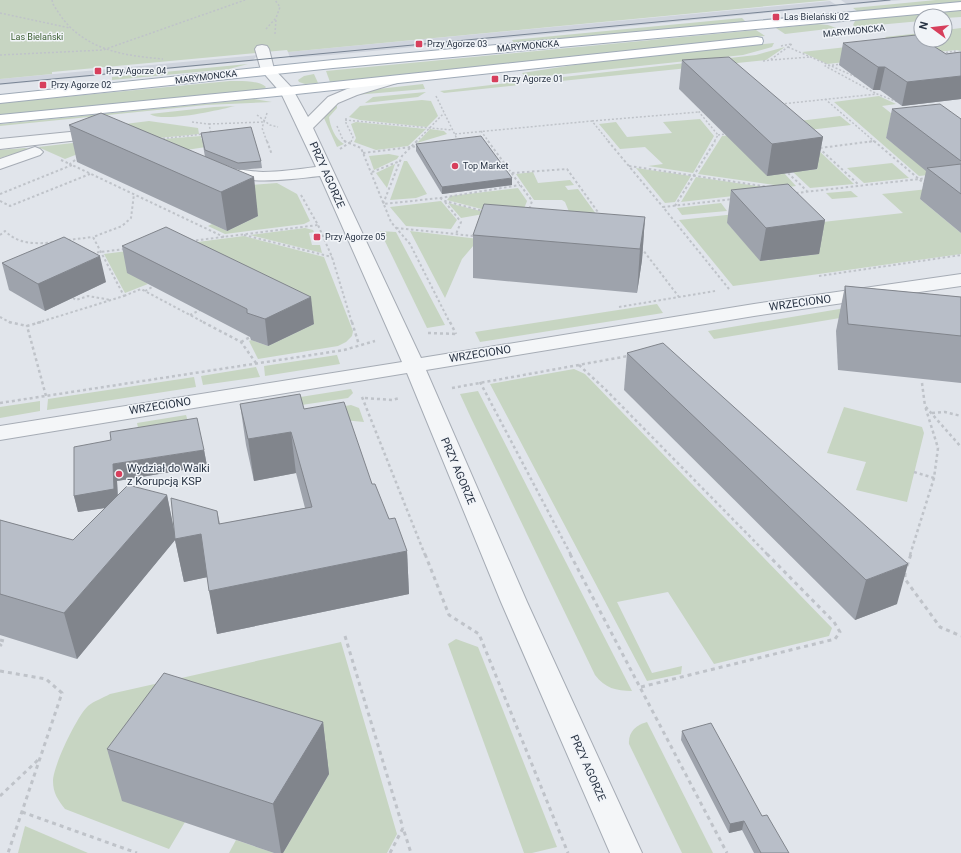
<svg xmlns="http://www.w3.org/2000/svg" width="961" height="853" font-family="Roboto,sans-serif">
<rect width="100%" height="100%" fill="#e1e5eb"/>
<g fill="#cfd4dd">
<polygon points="841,0 902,0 848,5"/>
<polygon points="830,1 838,6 331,55 290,58 288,52"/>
<polygon points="258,55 252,61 0,85 0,79"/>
</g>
<g fill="#c7d5c2">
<polygon points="0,0 831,0 288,52 287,50 52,72 52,74 0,79"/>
<polygon points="936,0 961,0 961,3 903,8 857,11 853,8"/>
<polygon points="961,10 961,17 945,18 945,16 921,16 921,21 855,27 853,25 855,21 863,19"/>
<polygon points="742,18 747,23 514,43 512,40"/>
<polygon points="817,24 828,25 836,28 785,34 776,28"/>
<polygon points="961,28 961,51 956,50 827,64 802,52 892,42 885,37 921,33 921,40 945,40 945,30"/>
<polygon points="756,30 765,36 330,82 326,71"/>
<polygon points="774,43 772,47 743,55 527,78 522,73 600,61"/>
<polygon points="785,47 766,60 532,84 528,81 756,55"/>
<polygon points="248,64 229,69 112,80 112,77"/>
<polygon points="314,74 318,83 305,84 299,82 298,80 304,76"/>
<path d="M230,81C240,81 259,80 266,87L264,89L0,115V103Z"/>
<polygon points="517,82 519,85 444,93 440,91"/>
<polygon points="423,84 425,89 355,95 378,89"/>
<polygon points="426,92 418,97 365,103 373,97"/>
<polygon points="879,96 896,104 882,106 892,114 886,138 922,167 940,165 948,173 919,176 834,102"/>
<polygon points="254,99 272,102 206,105 0,126 0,124"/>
<polygon points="422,100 431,101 438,116 427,127 360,120 349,117 360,106"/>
<path d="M333,105L337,106V108L329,117C330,126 335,139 344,144L337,147L324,118Z"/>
<path d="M235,106C219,110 163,123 150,114L214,107Z"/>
<polygon points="775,109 854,184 810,188 793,172 818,169 785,140 784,173 796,186 789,187 698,174 722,136 760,132"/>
<polygon points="840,116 851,125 809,130 799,121"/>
<polygon points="700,119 714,136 693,173 648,166 663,164 645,147 620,149 599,124 616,122 627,137 672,133 663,122"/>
<polygon points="149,121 198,128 199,134 159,138 125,124"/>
<polygon points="356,122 426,129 408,146 376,150 354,142 356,138 351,124"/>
<polygon points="430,129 444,131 447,134 417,143"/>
<polygon points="201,136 201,139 202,139 206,147 186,150 163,139"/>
<polygon points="90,141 88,150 65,159 38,147"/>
<polygon points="25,148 31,149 0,158 0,150"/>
<polygon points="389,154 399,156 397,159 374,170 369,156"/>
<polygon points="404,161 407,161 427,194 416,198 390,200"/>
<polygon points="892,163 909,178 864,183 847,168"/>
<polygon points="395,164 387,188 376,173"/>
<polygon points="636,168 691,176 675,202 665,203"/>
<polygon points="533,172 538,183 570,180 574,185 565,186 568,190 578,189 617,243 581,241 565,202 562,200 534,200 516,174"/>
<polygon points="696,177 785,190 681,202"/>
<polygon points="277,183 297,194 310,221 304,224 225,234 208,226 212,224 227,231 258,216 249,185"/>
<polygon points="518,188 527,201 520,219 447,200 450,196"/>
<polygon points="928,189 920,199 961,233 961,254 733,286 679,220 736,214 727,223 761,261 818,254 805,224 903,213 882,194"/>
<polygon points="851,191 858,197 832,199 826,193"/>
<polygon points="441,201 457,220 451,229 406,226 390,207"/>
<polygon points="448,203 489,213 461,218"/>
<polygon points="721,203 727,211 682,215 677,208"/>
<polygon points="305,228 313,230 314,232 309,233 312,245 320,245 322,253 250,235"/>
<polygon points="380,231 396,232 445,325 427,328"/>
<polygon points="410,231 479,239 462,259 445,298"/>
<polygon points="244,236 324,257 353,331 352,336 346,342 338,346 258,359 249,341 251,340 268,346 314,324 128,272 148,284 125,293 104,254"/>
<polygon points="881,302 888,310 714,339 708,331"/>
<polygon points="657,304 663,313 480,342 475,332"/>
<polygon points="337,355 340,364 265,376 264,366"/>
<polygon points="256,367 260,377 203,385 201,376"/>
<polygon points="574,369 585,374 832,628 829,636 714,664 668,592 617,602 652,673 682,666 681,674 647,681 490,384"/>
<polygon points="194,377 196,387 47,410 48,399"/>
<polygon points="351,389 353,393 348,398 255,412 256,404"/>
<path d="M478,391L632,691C616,691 605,688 595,675L471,418L460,394Z"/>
<polygon points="40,401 40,411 0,418 0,407"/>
<polygon points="351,405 359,408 364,422 291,415"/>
<polygon points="844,407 922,427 924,433 907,502 856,490 866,462 827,453"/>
<polygon points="186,415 189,425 139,432 137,423"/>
<polygon points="456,639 478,647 557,847 532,853 524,853 448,644"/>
<path d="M341,642L397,834L387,853H283L329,774L185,822L169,849L65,809C58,800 53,793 53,781C53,766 77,716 88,706C94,701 103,698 110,694Z"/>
<path d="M647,722L713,853H682L629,744C628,732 636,725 647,722Z"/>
<polygon points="25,826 88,853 18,853"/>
<polygon points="236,840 274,853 229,853"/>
</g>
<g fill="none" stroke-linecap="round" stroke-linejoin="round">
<defs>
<g id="minor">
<path d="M262,45L267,46L269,49L274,69L292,88L308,117L328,97L347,89L392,76L397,77L399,80L397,83L357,95L338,103L313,128L421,358L754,304L961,274V286L754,316L426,370L527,602L642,853H610L501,602L407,373L0,440V426L402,362L320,176C284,180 255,184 219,175L217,172L219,169C230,166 250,172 263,172C280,172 298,169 316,167L281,93L261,70L255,49L257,46Z"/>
<polygon points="100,129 105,131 108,134 105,137 0,149 0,139"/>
<polygon points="35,147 40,149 43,152 40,155 0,169 0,159"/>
</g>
<g id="major">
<polygon points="961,2 961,10 333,68 0,103 0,95 333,60"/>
<polygon points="757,37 762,38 763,41 762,44 287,95 0,123 0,115 287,87"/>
</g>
</defs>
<use href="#minor" stroke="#a6acb5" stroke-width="2"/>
<use href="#major" stroke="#9faab7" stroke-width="2"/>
<g stroke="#bfc3c9" stroke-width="1.5" stroke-dasharray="2 2" stroke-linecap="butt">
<path d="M52,0L53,4C58,12 63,20 69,26C95,52 129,56 163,59"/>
<polyline points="0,13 70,28"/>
<polyline points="266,29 276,18 280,7 275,0"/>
<polyline points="275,34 276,19"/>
<polyline points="781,46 791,44"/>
<polyline points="788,47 856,77"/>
<polyline points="942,53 955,51 961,55"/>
<polyline points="0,55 103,50 245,0"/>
<polyline points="771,60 810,57"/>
<polyline points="763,61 770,60 792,44"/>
<polyline points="842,64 825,66 877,94"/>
<polyline points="436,96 458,141"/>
<polyline points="825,99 875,142"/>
<polyline points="781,104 877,94 898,102"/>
<polyline points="704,111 699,112 718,135 714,142"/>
<polyline points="267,113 262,128 267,142"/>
<polyline points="257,115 270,125 278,127"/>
<polyline points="346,118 346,123 353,137 351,142"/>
<polyline points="345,120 452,130"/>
<polyline points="592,121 699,112"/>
<polyline points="192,122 209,124 211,134"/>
<polyline points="209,124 264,122"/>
<polyline points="337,126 343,140 347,142"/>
<polyline points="481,131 489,142"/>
<polyline points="455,134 592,121 609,142"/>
<polyline points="718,135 727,134"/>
<polyline points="159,139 204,134"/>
<polyline points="416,142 444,113"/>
<polyline points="869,142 874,141"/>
</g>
<g stroke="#bfc3c9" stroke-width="2" stroke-dasharray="2.5 2.5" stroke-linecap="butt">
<polyline points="267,141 272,155"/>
<polyline points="344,141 361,148 391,222 410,244 450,323"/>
<polyline points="417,141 402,156 383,204 440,198 520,185"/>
<polyline points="488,141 532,201 529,210"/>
<polyline points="608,141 663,207"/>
<polyline points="874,141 926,185"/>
<polyline points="819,148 859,185"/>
<polyline points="820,148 874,141"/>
<polyline points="340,149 352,141"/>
<polyline points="363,153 419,146"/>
<polyline points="79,157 70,164 224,237"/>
<polyline points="61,160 70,164"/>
<polyline points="629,166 769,187"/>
<polyline points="372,172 400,161"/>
<polyline points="512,173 567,169 600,215"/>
<polyline points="788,173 807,191"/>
<polyline points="796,193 928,178"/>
<polyline points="0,194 72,165"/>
<polyline points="301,195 318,225 332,257 352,323"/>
<polyline points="440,198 445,201 483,211"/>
<polyline points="0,201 10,206 90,174"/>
<polyline points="445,202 461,222 456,234"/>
<polyline points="675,206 715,141"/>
<polyline points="396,228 474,236"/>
<path d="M0,235L5,231C19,245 37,244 55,242"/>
<polyline points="244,235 332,257"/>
<polyline points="68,240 93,237"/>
<polyline points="191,241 318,225"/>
<polyline points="640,250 643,250 679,297"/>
<polyline points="92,253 125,249"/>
<polyline points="819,276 961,255"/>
<polyline points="729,289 663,207 733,199"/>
<polyline points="145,291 154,286"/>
<polyline points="124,296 141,289 205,323"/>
<polyline points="73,298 76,300 88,296 111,300"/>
<polyline points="619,307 715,291"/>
<polyline points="190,315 200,310"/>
<polyline points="0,317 11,323"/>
<polyline points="37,323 124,296 93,237 122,226 131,218 134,194"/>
</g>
<g stroke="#bfc3c9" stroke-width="2.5" stroke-dasharray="3 3" stroke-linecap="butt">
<polyline points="9,322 27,326"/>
<polyline points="41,322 27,326 46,396"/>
<polyline points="203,322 241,342 256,363"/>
<polyline points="352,322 359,345"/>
<polyline points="450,322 456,334"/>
<polyline points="428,333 457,334"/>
<polyline points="241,342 250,337"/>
<polyline points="579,365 605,389 768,555"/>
<polyline points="480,382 571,555"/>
<polyline points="922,383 925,406"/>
<polyline points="452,388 628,356"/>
<polyline points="362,397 425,555"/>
<polyline points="365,398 392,400 400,398"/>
<polyline points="0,403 344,350 375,341"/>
<polyline points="932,413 945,412 961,416"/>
<polyline points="914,472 934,478"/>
<polyline points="910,555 934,478 938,448 925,406 961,447"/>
</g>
<g stroke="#bfc3c9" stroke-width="3" stroke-dasharray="4 4" stroke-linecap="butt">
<polyline points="425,554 449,615 479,634 568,853"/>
<polyline points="570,554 727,853"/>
<polyline points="907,566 911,554"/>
<polyline points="905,573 905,579 940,627 961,636"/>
<polyline points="345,636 403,828"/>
<polyline points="0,640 4,641 0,646"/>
<polyline points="0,671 46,679 62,693 8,853"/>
<polyline points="641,687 835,639 840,632 834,622 767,554"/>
<polyline points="0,796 39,759"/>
<polyline points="22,812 137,853"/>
<polyline points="390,853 403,828 411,853"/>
</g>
<use href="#minor" fill="#f4f6f8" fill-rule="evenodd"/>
<use href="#major" fill="#fff" fill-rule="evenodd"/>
<polyline stroke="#798595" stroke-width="1" points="0,84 890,0"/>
</g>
<g fill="#9ea3ac">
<polygon points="843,43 946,54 961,52 961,99 902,106 880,90 873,90 839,65"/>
<polygon points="682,60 823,137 817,169 767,176 679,89"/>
<polygon points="892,109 961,119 961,233 920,199 926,171 886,138"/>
<polygon points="69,125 205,157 201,133 261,161 262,168 239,170 212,160 258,216 227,231 77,162"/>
<polygon points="416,144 512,185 442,194 416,151"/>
<polygon points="731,190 825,220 819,254 760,261 727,223"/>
<polygon points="645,217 642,260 637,293 473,278 473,235"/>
<polygon points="122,246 314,324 268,346 251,340 250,337 127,273"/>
<polygon points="2,263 106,282 45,311 9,290"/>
<polygon points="845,286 961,297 961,383 838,370 836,331"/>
<polygon points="627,353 897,604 855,620 624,390"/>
<polygon points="240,404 304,409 372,484 389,519 407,551 409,594 217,634 207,577 184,582 175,540 77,659 0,635 0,520 73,540 105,508 78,512 74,496 204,450 207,466 117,481 118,495 167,495 174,531 217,511 220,524 305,508 296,473 254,481 246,445"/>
<polygon points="323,722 329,774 283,853 274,853 122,801 107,749"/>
<polygon points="682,731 762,816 789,853 754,853 742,830 729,833 681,740"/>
</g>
<g fill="#81858c">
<polygon points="878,67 885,67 880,90 873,90"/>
<polygon points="961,76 961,99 902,106 907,82"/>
<polygon points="823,137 817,169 767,176 772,144"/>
<polygon points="254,177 258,216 227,231 221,192"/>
<polygon points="512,178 512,185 442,194 442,187"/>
<polygon points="645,217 642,260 637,293 640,249"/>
<polygon points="825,220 819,254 760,261 766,228"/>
<polygon points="100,256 106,282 45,311 38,284"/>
<polygon points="311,297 314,324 268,346 265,319"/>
<polygon points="291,432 296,473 254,481 248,439"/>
<polygon points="204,450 207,466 117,481 118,506 78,512 74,496 113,464"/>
<polygon points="167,495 176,539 201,534 208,577 184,582 175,540 77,659 64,613"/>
<polygon points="407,551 409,594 217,634 209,591"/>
<polygon points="908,564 897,604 855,620 866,580"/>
<polygon points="323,722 329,774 283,853 281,853 273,804"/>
<polygon points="744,821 742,830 729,833 730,824"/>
</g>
<g fill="#b8bec8" stroke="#81858c">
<polygon points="916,35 921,38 921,40 924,40 946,54 961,52 961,76 907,82 885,67 878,67 843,43"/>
<polygon points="729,57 823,137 772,144 682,60"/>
<polygon points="940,104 961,119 961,161 892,109"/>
<polygon points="101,113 254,177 221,192 69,125"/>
<polygon points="251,127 261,161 238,163 205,150 201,133"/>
<polygon points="481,136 512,178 442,187 416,144"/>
<polygon points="961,164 961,194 927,168"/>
<polygon points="788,184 825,220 766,228 731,190"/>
<polygon points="484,204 645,217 640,249 473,235"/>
<polygon points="166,227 311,297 265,319 247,313 247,309 122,246"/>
<polygon points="64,237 100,256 38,284 2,263"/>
<polygon points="845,286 961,297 961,336 848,324"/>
<polygon points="663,343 908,564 866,580 627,353"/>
<polygon points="300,394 304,409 344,402 372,484 375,484 389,519 395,518 407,551 209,591 201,534 175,539 171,498 217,511 219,524 312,507 291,432 248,439 240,404"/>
<polygon points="197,418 204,450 113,464 114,489 74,496 74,447 111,440 110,432"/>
<polygon points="128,485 167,495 64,613 0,594 0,520 73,540"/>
<polygon points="164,673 323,722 273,804 107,749"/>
<polygon points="711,723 762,816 767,815 789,853 761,853 744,821 730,824 682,731"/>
</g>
<g fill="#d73f5c" stroke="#f1f4f8" stroke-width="1.5">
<rect x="772" y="13" width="8" height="8" rx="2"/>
<rect x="415" y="40" width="8" height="8" rx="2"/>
<rect x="94" y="67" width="8" height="8" rx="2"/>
<rect x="491" y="75" width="8" height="8" rx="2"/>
<rect x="39" y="81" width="8" height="8" rx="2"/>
<circle cx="455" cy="166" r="4"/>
<rect x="313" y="233" width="8" height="8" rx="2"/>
<circle cx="119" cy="474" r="4"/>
</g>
<g text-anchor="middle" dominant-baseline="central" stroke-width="3" stroke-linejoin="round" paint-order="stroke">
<g font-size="9" fill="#283343" stroke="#f1f4f8" text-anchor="start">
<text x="784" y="17">Las Bielański 02</text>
<text x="427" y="44">Przy Agorze 03</text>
<text x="106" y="71">Przy Agorze 04</text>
<text x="503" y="79">Przy Agorze 01</text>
<text x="51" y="85">Przy Agorze 02</text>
<text x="463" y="166">Top Market</text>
<text x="325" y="237">Przy Agorze 05</text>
</g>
<g font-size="9" fill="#283343" stroke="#f1f4f8">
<text transform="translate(854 31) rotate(-6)">MARYMONCKA</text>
<text transform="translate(528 46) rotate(-5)">MARYMONCKA</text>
<text transform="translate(206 77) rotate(-7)">MARYMONCKA</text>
</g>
<g font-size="9" fill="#3e6034" stroke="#f1f4f8">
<text x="37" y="37">Las Bielański</text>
</g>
<g font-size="11" fill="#283343" stroke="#f1f4f8">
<text transform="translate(327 175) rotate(66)">PRZY AGORZE</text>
<text transform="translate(800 303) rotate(-8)">WRZECIONO</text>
<text transform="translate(480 354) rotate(-9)">WRZECIONO</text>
<text transform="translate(160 406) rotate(-9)">WRZECIONO</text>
<text transform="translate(458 471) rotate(67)">PRZY AGORZE</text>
<text transform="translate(588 768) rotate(66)">PRZY AGORZE</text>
</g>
<g font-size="11" fill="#283343" stroke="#f1f4f8" text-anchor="start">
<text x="127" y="468">Wydział do Walki<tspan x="127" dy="13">z Korupcją KSP</tspan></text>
</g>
</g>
<g transform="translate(933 28) rotate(285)"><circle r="19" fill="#f1f4f8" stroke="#a1a7b0"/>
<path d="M0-3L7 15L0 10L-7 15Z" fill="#d73f5c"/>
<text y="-6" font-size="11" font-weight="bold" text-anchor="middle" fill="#283343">N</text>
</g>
</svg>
